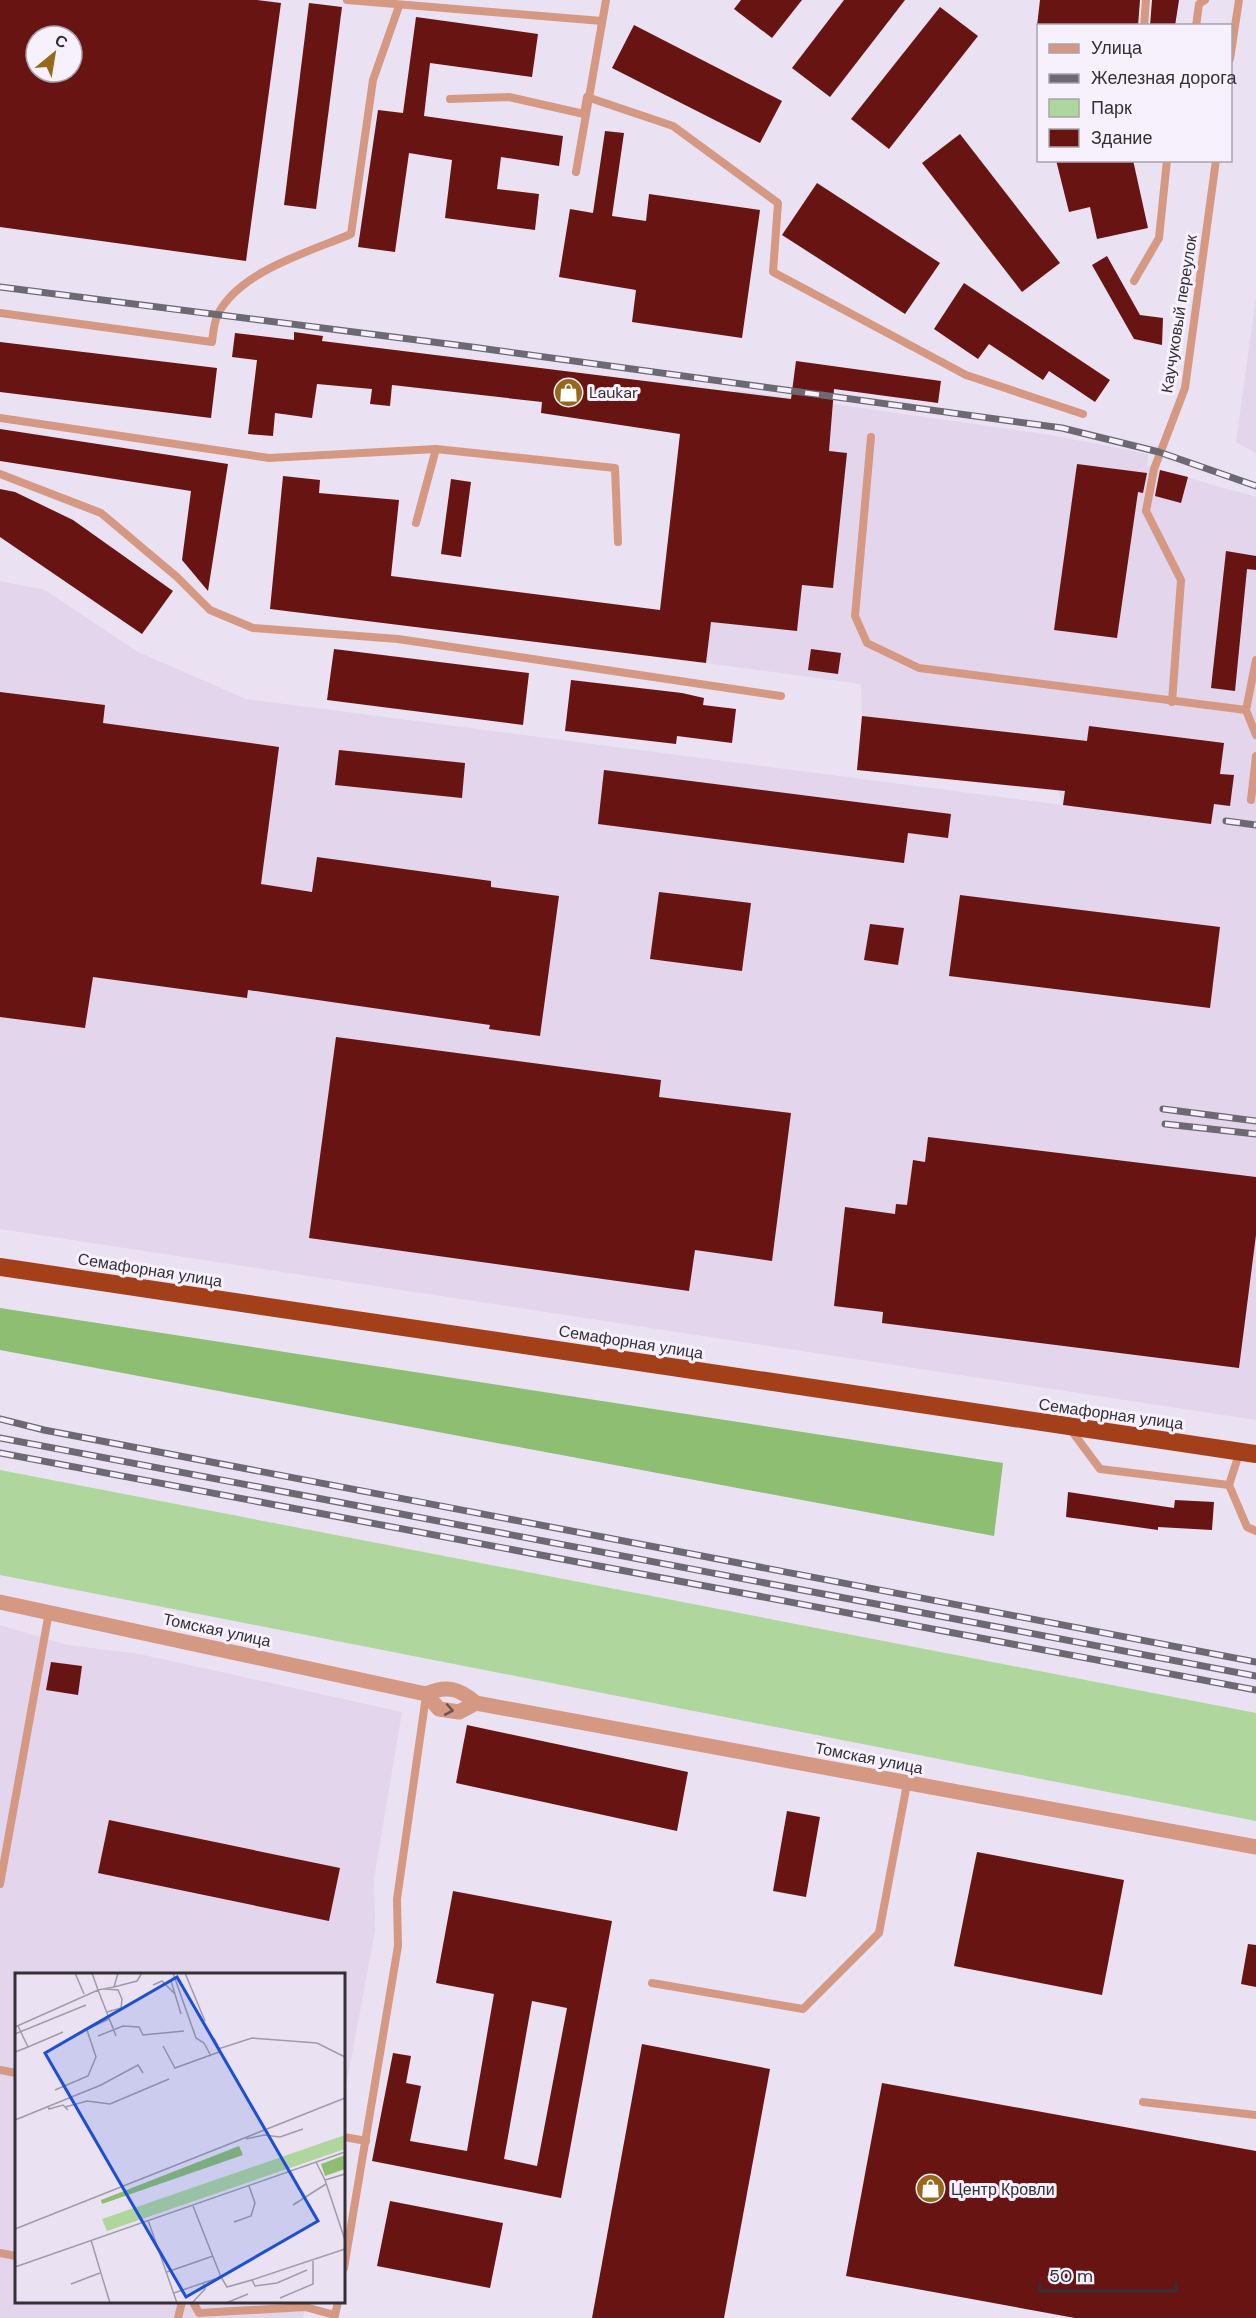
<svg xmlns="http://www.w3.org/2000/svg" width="1256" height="2318" font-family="'DM Sans',sans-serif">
<rect width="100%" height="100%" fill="#eae2f2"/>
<g fill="#e2d5ec">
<polygon points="1256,297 1256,453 1236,442"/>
<polygon points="735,390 1045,434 1148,454 1147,466 1256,497 1256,1420 0,1229 0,581 45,590 138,652 246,699 1063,805 1058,791 857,770 862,716 861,684 706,663"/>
<polygon points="0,1625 68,1645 139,1654 402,1712 374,1879 375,1931 344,2098 344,1974 16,1974 16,2302 306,2302 303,2318 0,2318"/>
</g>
<polygon fill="#afd69c" points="0,1470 1256,1713 1256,1821 0,1575"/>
<polygon fill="#8dbe72" points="0,1308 1003,1463 994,1536 0,1350"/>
<g fill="#681413" fill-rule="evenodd">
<path d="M0,0H257L281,3L246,261L0,227ZM36,36H72V72H36Z"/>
<polygon points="741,0 802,0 772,38 734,9"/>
<polygon points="844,0 905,0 830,97 792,68"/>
<polygon points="1040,0 1140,0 1138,26 1037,26"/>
<polygon points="1152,0 1179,0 1175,26 1150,26"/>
<polygon points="309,3 342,7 316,209 284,205"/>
<polygon points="940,7 978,36 889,149 851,119"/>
<polygon points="416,17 538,34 532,77 430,63 424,116 563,136 559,166 501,157 497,189 539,194 535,230 445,218 452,160 409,153 395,252 358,247 378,110 403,113"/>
<polygon points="634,25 782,101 760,143 612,68"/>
<polygon points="605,131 624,133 612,216 646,221 649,194 760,210 742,338 632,322 636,290 559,277 570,209 593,213"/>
<polygon points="960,134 1060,263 1022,292 922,163"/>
<polygon points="1056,160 1133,160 1148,228 1097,239 1090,207 1069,212"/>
<polygon points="817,183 940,263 905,314 782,235"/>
<polygon points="1107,256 1140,315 1163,318 1162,345 1134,339 1092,265"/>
<polygon points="964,283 1110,380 1095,402 1049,371 1043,380 989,344 978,359 934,329"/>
<polygon points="294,332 323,336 322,341 791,399 796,361 941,381 938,403 834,389 829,451 847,453 833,588 802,585 797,631 711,622 706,663 270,609 283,476 320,480 319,493 399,500 391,576 660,610 680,434 541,413 542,402 392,385 390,406 370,404 372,389 317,384 312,418 275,413 273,436 248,434 257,360 232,357 235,333 294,340"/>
<polygon points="0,342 217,368 211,418 0,392"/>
<polygon points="0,429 228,464 208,591 182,560 191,491 0,461"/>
<polygon points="1077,464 1147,473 1143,493 1138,492 1117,638 1054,630"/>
<polygon points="1160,470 1188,477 1181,503 1155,496"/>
<polygon points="451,479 471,482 461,557 441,554"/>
<polygon points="0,489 15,492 73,520 173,591 142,634 0,537"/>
<polygon points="1226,551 1256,556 1256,570 1247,569 1235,691 1211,688"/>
<polygon points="334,649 529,673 523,725 327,700"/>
<polygon points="811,649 841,653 838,674 808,670"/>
<polygon points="571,680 682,693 704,698 703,705 736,709 732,743 677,736 676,744 565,731"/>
<polygon points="0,692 105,705 103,723 279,747 261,884 312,892 317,857 491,881 491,887 559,896 540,1036 489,1029 490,1025 248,990 247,998 93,977 85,1028 0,1017"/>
<polygon points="862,716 1087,741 1089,726 1224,743 1220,774 1234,775 1230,806 1214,804 1211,824 1063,805 1065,791 857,770"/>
<polygon points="339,750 465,763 462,798 335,785"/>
<polygon points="604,770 951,814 948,838 908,833 904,863 598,824"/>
<polygon points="659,892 751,903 742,971 650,959"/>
<polygon points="960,895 1220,927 1210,1008 949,976"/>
<polygon points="870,924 904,928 898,965 864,960"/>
<polygon points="336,1037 661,1080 659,1097 791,1113 772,1261 695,1250 689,1291 309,1238"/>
<polygon points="928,1137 1256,1177 1256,1235 1239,1368 882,1323 883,1312 834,1306 845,1207 895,1214 896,1204 907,1205 913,1160 925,1162"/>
<polygon points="1068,1492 1174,1508 1175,1500 1214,1502 1212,1530 1158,1527 1158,1530 1066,1517"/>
<polygon points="51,1662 82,1666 78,1695 46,1690"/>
<polygon points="467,1725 688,1772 677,1831 456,1783"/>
<polygon points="787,1811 820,1817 806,1897 773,1891"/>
<polygon points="109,1820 340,1868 329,1921 98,1873"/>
<polygon points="977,1852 1124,1880 1102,1995 954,1966"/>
<path d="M453,1891L612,1921L561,2198L372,2161L393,2053L411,2056L406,2083L421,2086L410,2141L467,2151L494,1994L436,1983ZM532,2001L567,2008L537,2166L504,2159Z"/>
<polygon points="1248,1944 1256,1945 1256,1987 1241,1984"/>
<polygon points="642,2044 770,2069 724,2318 592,2318"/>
<polygon points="882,2083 1256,2151 1256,2318 1075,2318 846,2276"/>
<polygon points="390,2201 503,2223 490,2288 377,2266"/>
</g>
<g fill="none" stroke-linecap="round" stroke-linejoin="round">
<g stroke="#d59883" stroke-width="8">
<polyline points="347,0 602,21"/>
<polyline points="1144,26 1146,0"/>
<polyline points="1196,26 1199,4 1205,0"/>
<polyline points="1230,59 1239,0"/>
<polyline points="450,99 509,97 584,114 587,97 673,126 778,203 773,272 966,375 1083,414"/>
<polyline points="576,172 606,0"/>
<polyline points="1134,281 1159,238 1167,160"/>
<path d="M0,313L212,342C213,333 214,322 218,314C240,271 309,252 351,234L373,80L399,6"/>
<polyline points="0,418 269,458 436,449 615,468 618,542"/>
<polyline points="871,437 855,616 867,643 919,668 1246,710"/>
<polyline points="0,474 101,513 177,577 210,610 253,628 398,639 781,696"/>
<polyline points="416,523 436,449"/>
<polyline points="1256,660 1246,710 1256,735"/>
<polyline points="1172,702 1181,580 1146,511 1154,469 1185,388 1216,160"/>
<polyline points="1251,800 1256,756"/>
<polyline points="1071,1430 1100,1469 1229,1485"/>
<polyline points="1240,1451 1229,1485 1247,1527 1256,1531"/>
<polyline points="0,1884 49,1612"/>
<polyline points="652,1983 803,2009 879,1933 907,1784"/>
<polyline points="0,2070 16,2073"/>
<polyline points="1143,2102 1256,2115"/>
<polyline points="344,2137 366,2141"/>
<polyline points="0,2253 16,2256"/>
<polyline points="344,2268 398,1946 397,1899 426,1696"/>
<polyline points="193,2302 199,2313 305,2307 335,2315 338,2302"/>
<polyline points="178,2318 182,2302"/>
</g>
<g stroke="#d59883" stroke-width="15">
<polyline points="0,1602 426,1694 439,1709 459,1712 476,1703"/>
<path d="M426,1694C446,1685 459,1688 476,1703L1256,1847"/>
</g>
<polyline stroke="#a44019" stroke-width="18" points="0,1267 1256,1454"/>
<defs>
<g id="rail">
<polyline points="0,287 472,347 1062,428 1159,452 1256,486"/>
<polyline points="1226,821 1256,825"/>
<polyline points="1163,1109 1256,1121"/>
<polyline points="1165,1124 1256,1134"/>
<polyline points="0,1419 44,1430 1256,1662"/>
<polyline points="0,1438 1256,1676"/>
<polyline points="0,1453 1256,1690"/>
</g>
</defs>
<use href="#rail" stroke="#6d6972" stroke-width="7"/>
<use href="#rail" stroke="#f7f0fd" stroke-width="4.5" stroke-dasharray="14" stroke-linecap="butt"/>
</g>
<defs><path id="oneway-chevron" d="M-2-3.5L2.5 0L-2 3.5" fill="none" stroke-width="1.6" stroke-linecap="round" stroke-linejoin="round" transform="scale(1.5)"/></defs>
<use stroke="#6c5451" href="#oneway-chevron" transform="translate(449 1710) rotate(10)"/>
<defs>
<symbol id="shop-disc" viewBox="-11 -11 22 22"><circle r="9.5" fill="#976819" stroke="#f7f0fd"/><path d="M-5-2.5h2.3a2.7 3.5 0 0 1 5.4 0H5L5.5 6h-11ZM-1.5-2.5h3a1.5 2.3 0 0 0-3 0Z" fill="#fff"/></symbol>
</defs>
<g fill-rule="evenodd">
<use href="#shop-disc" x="552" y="376" width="33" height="33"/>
<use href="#shop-disc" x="914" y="2172" width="33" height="33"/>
</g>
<g text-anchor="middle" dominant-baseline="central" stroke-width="6" stroke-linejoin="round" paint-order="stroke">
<g font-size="16" fill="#333036" stroke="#f7f0fd">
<text transform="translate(1179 314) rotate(-81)">Каучуковый переулок</text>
<text transform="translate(150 1270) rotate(9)">Семафорная улица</text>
<text transform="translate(631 1342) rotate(9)">Семафорная улица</text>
<text transform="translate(1111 1414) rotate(8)">Семафорная улица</text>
<text transform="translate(217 1630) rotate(12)">Томская улица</text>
<text transform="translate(869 1758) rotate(11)">Томская улица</text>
</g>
<g font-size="16" fill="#333036" stroke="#f7f0fd" text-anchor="start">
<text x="589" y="392">Laukar</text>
<text x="951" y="2189">Центр Кровли</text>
</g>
</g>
<g transform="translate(15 1973)">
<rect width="330" height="330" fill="#eae2f2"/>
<path d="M330,162V176L92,258L87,246Z" fill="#afd69c"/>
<path d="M224,173L228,182L87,231L86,227ZM330,182V196L310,203L306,191Z" fill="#8dbe72"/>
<path fill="none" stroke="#a19ba7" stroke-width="1.5" d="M60,0L69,21M77,0L83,17L99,14L103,0M158,0L181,65L189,70L196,83M170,0L190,48M159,4L156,8L166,41M138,12L147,8L160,21M99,14L122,8L127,0M91,16L103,17L107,26L106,35L92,39M0,54L83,17L101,63M0,61L71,32M62,61L94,46M83,63L108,53L124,54L128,62L169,58M199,65L210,88M148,73L160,95L204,79M13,74L48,59M203,76L237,65L302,70L330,84M0,79L13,74L3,53M40,117L73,103L81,84L72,57M33,133L34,136L48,132L53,137M50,134L72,128L95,131L154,106M0,147L86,112L123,92L128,100M231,166L249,162L265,164L288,156M301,189L310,207M330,201L310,207L330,267M278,232L311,211M133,247L162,330M219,249L236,243L240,230L234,213M0,256L330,125M76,267L95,330M0,294L330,179M152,299L198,283M206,304L212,314L237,307L240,313L262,310L292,297M237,307L330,276M56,311L85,300M159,320L188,310M265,325L298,311V288M177,330L190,316L188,310L206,304L178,233M211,330L233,321"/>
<path fill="#1d4ed8" fill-opacity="0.15" stroke="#1d4ed8" stroke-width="3" d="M162,4L303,248L171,324L30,80Z"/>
<rect width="330" height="330" fill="none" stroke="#333036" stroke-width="3"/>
</g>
<rect x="1037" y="24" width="195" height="138" fill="#f7f0fd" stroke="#a9a3ad" stroke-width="1.5"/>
<rect x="1049" y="44" width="30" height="9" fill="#d59883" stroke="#a9a3ad" stroke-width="1.5"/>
<text x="1091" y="54" font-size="18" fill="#333036">Улица</text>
<rect x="1049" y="74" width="30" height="9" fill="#6d6972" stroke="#a9a3ad" stroke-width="1.5"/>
<text x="1091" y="84" font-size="18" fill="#333036">Железная дорога</text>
<rect x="1049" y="99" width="30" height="18" fill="#afd69c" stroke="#a9a3ad" stroke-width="1.5"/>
<text x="1091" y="114" font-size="18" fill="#333036">Парк</text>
<rect x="1049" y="129" width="30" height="18" fill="#681413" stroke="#a9a3ad" stroke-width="1.5"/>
<text x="1091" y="144" font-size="18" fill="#333036">Здание</text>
<g transform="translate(54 54) rotate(30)"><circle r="28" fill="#f7f0fd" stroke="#a9a3ad" stroke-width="1.5"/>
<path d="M0-4.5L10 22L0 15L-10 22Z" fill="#976819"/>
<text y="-9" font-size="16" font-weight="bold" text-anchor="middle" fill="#333036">С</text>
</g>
<path d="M1040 2282v9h136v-9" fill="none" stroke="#333036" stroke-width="3"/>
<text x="1049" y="2282" font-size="18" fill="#333036" stroke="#f7f0fd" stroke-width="4.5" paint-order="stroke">50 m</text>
</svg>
